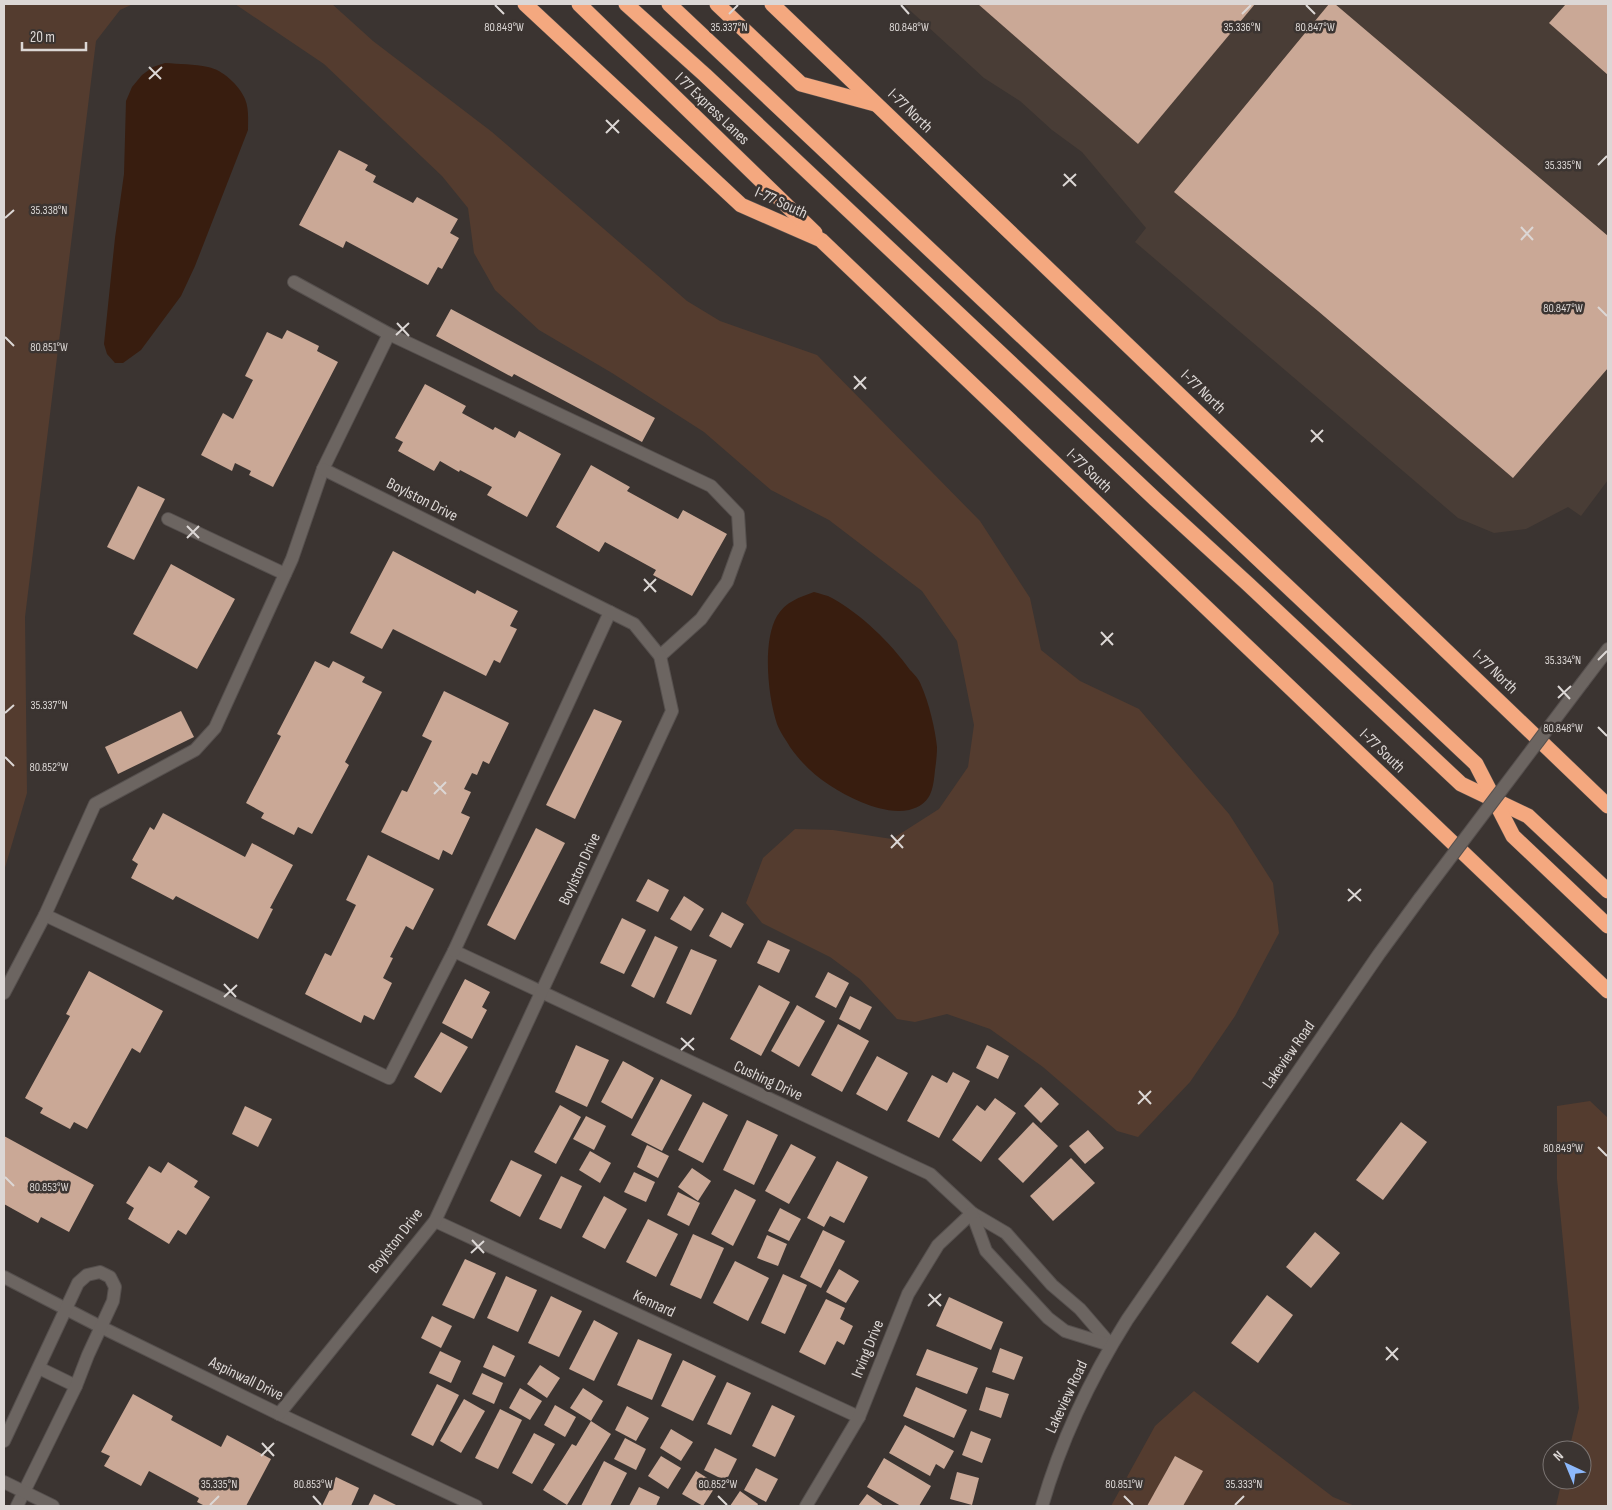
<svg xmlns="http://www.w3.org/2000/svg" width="1612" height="1510" font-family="'Sofia Sans Condensed',sans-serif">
<rect width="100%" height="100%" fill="#3b3431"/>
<polygon fill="#493d36" points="903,4 1608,4 1608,480 1581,516 1568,507 1526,529 1494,533 1458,518 1135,242 1146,228 1082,152 1052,130 1020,101 984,78"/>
<g fill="#543c2f">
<polygon points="4,4 133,4 120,10 96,41 25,617 27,793 4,871"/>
<polygon points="235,4 332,4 373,41 492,132 687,301 720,321 817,355 980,521 1030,598 1041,650 1080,681 1139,709 1229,814 1273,883 1279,933 1235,1016 1190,1082 1138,1137 1117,1131 1043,1067 990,1029 947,1014 915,1022 897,1019 860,979 830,957 762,923 746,903 763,858 795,829 833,830 892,839 939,809 968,767 974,725 957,641 922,591 829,520 771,490 704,432 612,373 539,330 495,290 474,253 468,208 442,176 324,64"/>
<polygon points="1590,1101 1608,1118 1608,1506 1556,1506 1562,1480 1582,1480 1582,1450 1569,1450 1579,1408 1557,1179 1557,1106"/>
<polygon points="1194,1391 1333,1497 1355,1506 1111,1506 1155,1426"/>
</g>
<g fill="#381d0f">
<path d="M165,63C179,64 194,64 208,67C223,70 239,85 245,99C249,108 248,120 248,130L195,266L181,296L141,350L123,363H115L107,354L104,344L115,238L124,174L126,101L132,87L142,75L153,67Z"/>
<path d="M814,592C820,594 827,595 832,598C862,615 890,642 910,670C914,674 919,679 921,685C929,703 935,728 937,747C937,755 936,763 935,770C933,791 931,804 909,810C892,813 876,808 861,802C833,790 808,773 790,747C786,740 780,732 777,724C768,697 762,642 777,616C785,602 800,597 814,592Z"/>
</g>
<g fill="#caa896">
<polygon points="978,4 1255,4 1138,144"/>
<polygon points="1329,4 1335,4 1608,236 1608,368 1513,478 1318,311 1174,192"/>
<polygon points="1566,4 1608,4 1608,75 1549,23"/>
<polygon points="339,150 368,165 365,170 376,176 373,182 413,203 417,197 458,219 450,233 459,238 442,269 438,267 428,285 346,241 343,248 299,225"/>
<polygon points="451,309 655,418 642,442 514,374 512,377 436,336"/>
<polygon points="287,330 319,346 317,351 338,362 273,487 249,475 251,471 235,463 232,471 201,455 223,413 233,419 253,380 245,376 267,332 282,339"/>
<polygon points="425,384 466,406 462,413 493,430 495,427 515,438 519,431 561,454 527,517 487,495 492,487 460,470 459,472 440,461 434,471 398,451 403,442 395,438"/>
<polygon points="591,465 630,487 627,491 678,519 683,510 727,534 692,596 653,575 656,570 605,542 599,552 556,527"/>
<polygon points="138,486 165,499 134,560 107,547"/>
<polygon points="393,551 475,594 477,590 518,611 510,626 517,629 500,663 494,660 486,676 393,629 382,649 350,633"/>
<polygon points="171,564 235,599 197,669 133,634"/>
<polygon points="315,661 329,668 333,661 365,677 362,682 382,692 345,762 349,765 312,834 298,827 294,835 261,818 264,813 246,803 281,736 277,734"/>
<polygon points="444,691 509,723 489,764 483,761 477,775 472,773 464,789 471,792 461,813 470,817 452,855 443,850 439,860 381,832 402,790 407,792 432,741 422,736"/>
<polygon points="594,709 622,721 575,819 546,805"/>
<polygon points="181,711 194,737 118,774 105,747"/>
<polygon points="163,813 245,857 252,843 293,865 270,908 273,909 258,939 176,896 173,900 131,878 138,864 132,860 150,827 154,830"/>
<polygon points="536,828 565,843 515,940 487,925"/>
<polygon points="368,855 434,889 413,930 406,926 390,957 393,958 383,978 392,983 374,1020 364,1015 361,1023 305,994 325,953 331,956 356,905 346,900"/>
<polygon points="648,879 669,890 658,912 636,901"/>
<polygon points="684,896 704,909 691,931 670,919"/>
<polygon points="722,912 744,924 731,948 709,936"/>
<polygon points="622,918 646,930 624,974 600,963"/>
<polygon points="655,936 678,947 654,998 631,986"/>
<polygon points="768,940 790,950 779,973 757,963"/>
<polygon points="691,949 717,960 691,1015 666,1003"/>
<polygon points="89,971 163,1011 140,1053 132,1048 87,1129 74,1122 70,1129 40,1113 43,1108 25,1098 70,1016 66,1014"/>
<polygon points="828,972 849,983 836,1008 815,997"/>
<polygon points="465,979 490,992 482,1007 487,1010 472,1039 442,1023"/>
<polygon points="759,985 790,1002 761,1056 730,1039"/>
<polygon points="850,996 872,1007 860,1030 839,1019"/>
<polygon points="797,1005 825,1021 799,1067 771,1051"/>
<polygon points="838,1024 869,1041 842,1092 811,1075"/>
<polygon points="441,1032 468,1047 441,1093 414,1077"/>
<polygon points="576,1045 609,1060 587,1107 555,1092"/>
<polygon points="987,1045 1009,1056 998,1079 976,1068"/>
<polygon points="877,1056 908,1073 887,1111 856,1094"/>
<polygon points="623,1061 654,1078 632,1119 601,1102"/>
<polygon points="953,1072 970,1081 939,1138 907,1121 932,1075 947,1083"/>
<polygon points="661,1079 692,1095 662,1151 631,1135"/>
<polygon points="1041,1087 1059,1104 1041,1123 1024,1106"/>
<polygon points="995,1098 1016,1113 981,1162 952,1140 977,1105 985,1111"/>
<polygon points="703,1102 728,1115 703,1163 678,1150"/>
<polygon points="560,1105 581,1117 556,1164 534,1152"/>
<polygon points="245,1106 272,1119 258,1147 232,1134"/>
<polygon points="586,1116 606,1126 594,1150 573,1139"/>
<polygon points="747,1120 778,1135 754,1185 723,1170"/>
<polygon points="1033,1122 1058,1146 1023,1183 998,1159"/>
<polygon points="1401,1122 1427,1142 1383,1200 1356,1180"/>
<polygon points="1088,1130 1104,1148 1085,1164 1069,1146"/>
<polygon points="4,1136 94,1185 69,1232 41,1217 38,1223 4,1204"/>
<polygon points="791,1144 816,1157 789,1204 765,1191"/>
<polygon points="647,1145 669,1156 658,1178 637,1167"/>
<polygon points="590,1151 611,1163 600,1183 579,1170"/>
<polygon points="1071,1158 1095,1183 1053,1221 1030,1196"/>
<polygon points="511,1160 542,1175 520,1217 490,1201"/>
<polygon points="837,1161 868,1177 844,1223 830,1216 824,1227 807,1218"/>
<polygon points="168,1162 198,1181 194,1187 210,1197 186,1235 178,1230 169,1244 128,1219 134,1208 126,1203 149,1166 161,1173"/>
<polygon points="692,1168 711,1181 698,1201 678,1187"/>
<polygon points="634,1172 655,1182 646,1202 624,1192"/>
<polygon points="561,1176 582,1186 561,1229 539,1219"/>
<polygon points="735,1189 756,1200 733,1246 711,1234"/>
<polygon points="678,1192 700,1203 689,1226 667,1215"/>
<polygon points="604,1196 627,1209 605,1249 582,1237"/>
<polygon points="780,1208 801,1219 789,1241 768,1231"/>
<polygon points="648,1219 678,1234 656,1277 626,1262"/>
<polygon points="823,1230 845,1241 821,1288 800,1277"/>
<polygon points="1315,1232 1340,1253 1311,1288 1286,1267"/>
<polygon points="693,1234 724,1248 701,1299 670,1285"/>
<polygon points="767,1235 787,1244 778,1266 757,1258"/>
<polygon points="465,1259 496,1273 474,1319 442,1305"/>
<polygon points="735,1261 769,1278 748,1321 713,1303"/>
<polygon points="839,1269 859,1281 846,1303 826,1292"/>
<polygon points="783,1274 807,1285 785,1334 761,1323"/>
<polygon points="506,1276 537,1290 518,1332 487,1318"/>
<polygon points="1267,1295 1293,1315 1258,1363 1231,1343"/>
<polygon points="551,1296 582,1311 559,1357 528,1343"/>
<polygon points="949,1297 1003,1322 991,1350 936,1326"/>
<polygon points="826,1299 845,1308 840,1319 853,1326 844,1345 837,1341 825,1365 799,1352"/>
<polygon points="432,1316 452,1326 441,1348 421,1338"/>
<polygon points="594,1320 618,1333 594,1381 569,1369"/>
<polygon points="638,1339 672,1354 652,1400 617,1385"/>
<polygon points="493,1345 515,1356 505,1377 483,1367"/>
<polygon points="1000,1348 1023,1357 1014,1380 992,1372"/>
<polygon points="927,1349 978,1368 967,1394 916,1375"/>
<polygon points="440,1351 461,1361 451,1383 429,1373"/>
<polygon points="683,1360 716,1376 693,1421 661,1406"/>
<polygon points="540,1365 560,1378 547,1398 527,1384"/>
<polygon points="482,1373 503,1383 494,1404 472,1394"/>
<polygon points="727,1382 751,1393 731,1435 707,1424"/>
<polygon points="437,1384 459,1395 433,1446 411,1435"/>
<polygon points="916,1387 967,1410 954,1438 903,1416"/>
<polygon points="986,1387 1009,1394 1001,1418 979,1410"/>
<polygon points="520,1388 542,1401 530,1420 509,1408"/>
<polygon points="583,1388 603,1401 591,1421 570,1408"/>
<polygon points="133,1394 173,1416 171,1420 221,1447 227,1435 271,1459 246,1506 205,1506 197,1502 199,1498 149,1471 141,1486 104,1466 110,1456 101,1452"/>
<polygon points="464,1399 485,1411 461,1453 440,1441"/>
<polygon points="555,1405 576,1417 565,1437 544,1425"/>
<polygon points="772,1405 795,1416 775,1457 752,1446"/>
<polygon points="627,1406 649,1418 636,1441 615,1430"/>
<polygon points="500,1409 522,1420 498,1469 475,1458"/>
<polygon points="591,1421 611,1434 567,1505 543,1490 572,1444 576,1446"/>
<polygon points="905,1425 954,1451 944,1469 936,1464 930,1476 889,1453"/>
<polygon points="671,1429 693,1442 681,1461 660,1448"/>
<polygon points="971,1431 991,1439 982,1463 962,1455"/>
<polygon points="534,1433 555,1444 532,1484 512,1473"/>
<polygon points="625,1438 646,1449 636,1470 614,1459"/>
<polygon points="715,1448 737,1459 726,1481 704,1470"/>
<polygon points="661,1456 681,1468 668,1489 648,1476"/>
<polygon points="1175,1456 1203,1471 1183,1506 1147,1506"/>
<polygon points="884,1458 931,1486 919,1506 901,1506 867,1487"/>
<polygon points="604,1461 627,1473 610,1506 581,1506"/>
<polygon points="756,1468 778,1479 766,1502 744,1490"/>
<polygon points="696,1471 717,1484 703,1506 682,1494"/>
<polygon points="957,1472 979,1478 972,1505 950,1499"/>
<polygon points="336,1477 359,1488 351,1506 322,1506"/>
<polygon points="639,1487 660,1497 656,1506 629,1506"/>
<polygon points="740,1491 758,1504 757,1506 730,1506"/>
<polygon points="374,1494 398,1506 368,1506"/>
<polygon points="867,1494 884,1506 858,1506"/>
</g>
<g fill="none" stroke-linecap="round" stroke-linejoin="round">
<defs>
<g id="street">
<polyline points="389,334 711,486 738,514 740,546 727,582 701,619 660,656"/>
<polyline points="168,519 285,574"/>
<polyline points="45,915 389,1078 454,951 930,1174 972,1213 1006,1233 1052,1285 1080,1309 1111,1345"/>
<polyline points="454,951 610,612"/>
<polyline points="4,993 45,915 95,804 195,750 215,728 292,559 323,469 389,334 294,282"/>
<polyline points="972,1213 986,1251 1048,1318 1065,1331 1110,1345"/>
<polyline points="435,1221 859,1417"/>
<polyline points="4,1277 101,1327 279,1414 476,1506"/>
<polyline points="39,1368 76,1386"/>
<polyline points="279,1414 435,1221 672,711 660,656 634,624 323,469"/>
<polyline points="4,1441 78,1283 87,1275 100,1272 110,1277 115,1287 113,1301 88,1355 76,1386 17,1506"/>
<polyline points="806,1506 859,1417 908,1294 938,1245 972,1213"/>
</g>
<g id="secondary">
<polyline points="1583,682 1608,649"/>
<polyline points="4,1482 53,1506"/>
<path d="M1042,1506C1061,1440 1090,1379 1127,1320L1379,954L1420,898"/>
</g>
<g id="highway">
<polyline points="525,4 741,205 821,240 1608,991"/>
<polyline points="579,4 815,233"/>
<polyline points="626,4 705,75 1155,499 1249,585 1461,784 1528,816 1608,891"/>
<polyline points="669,4 1476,764 1513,836 1608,926"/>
<polyline points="717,4 801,84 875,104"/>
<polyline points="772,4 1608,806"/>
</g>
</defs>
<use href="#street" stroke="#56504e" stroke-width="14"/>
<use href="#secondary" stroke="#56504e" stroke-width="14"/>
<use href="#highway" stroke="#56504e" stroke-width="16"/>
<use href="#street" stroke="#6c6561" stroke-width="12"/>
<use href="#secondary" stroke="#6c6561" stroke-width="12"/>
<use href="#highway" stroke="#f4a87f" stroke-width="15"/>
<defs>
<polyline id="secondary-bridge" points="1420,898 1583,682"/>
</defs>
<use href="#secondary-bridge" stroke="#56504e" stroke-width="14" stroke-linecap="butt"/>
<use href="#secondary-bridge" stroke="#6c6561" stroke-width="12"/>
</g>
<path fill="none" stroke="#dcd7d5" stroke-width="2" d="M495,5L504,14M901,5L909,14M1306,5L1315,14M729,14L738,5M1242,14L1251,5M149,67L161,79M149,79L162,67M606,120L619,133M606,133L619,120M1598,165L1607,156M1064,174L1076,186M1063,186L1076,174M5,218L14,210M1521,227L1533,240M1521,240L1533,227M1598,307L1607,316M397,323L409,336M396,335L409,323M5,337L14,346M854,376L866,389M854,389L866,377M1311,430L1323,442M1311,442L1323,430M187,526L199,538M187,538L199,526M644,579L656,592M644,591L656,579M1101,632L1113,645M1101,645L1113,633M1598,660L1607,651M1558,686L1570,699M1558,698L1571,686M5,713L14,705M1598,727L1607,736M5,757L14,766M434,782L446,794M434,794L446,782M891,835L903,848M891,848L904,835M1348,889L1361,901M1348,901L1361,889M224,984L236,997M224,997L237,985M681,1038L694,1050M681,1050L694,1038M1139,1091L1151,1104M1138,1104L1151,1091M1598,1147L1607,1156M5,1177L14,1186M472,1240L484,1253M471,1253L484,1241M929,1294L941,1306M928,1306L941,1294M1386,1347L1398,1360M1386,1360L1398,1348M262,1443L274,1456M261,1456L274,1443M313,1496L321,1505M718,1496L727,1505M1124,1496L1133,1505M210,1505L219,1496M1235,1505L1244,1496"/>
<g text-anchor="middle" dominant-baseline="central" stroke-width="5" stroke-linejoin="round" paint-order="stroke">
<g font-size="16" fill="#dcd7d5" stroke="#3b3431">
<text transform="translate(712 109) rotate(44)">I 77 Express Lanes</text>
<text transform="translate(910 111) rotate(44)">I-77 North</text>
<text transform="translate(781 203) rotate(24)">I-77 South</text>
<text transform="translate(1203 392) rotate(44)">I-77 North</text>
<text transform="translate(1089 471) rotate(44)">I-77 South</text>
<text transform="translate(422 500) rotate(27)">Boylston Drive</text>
<text transform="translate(1495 672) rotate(44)">I-77 North</text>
<text transform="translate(1382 751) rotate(44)">I-77 South</text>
<text transform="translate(580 869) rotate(-65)">Boylston Drive</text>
<text transform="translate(1289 1055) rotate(-55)">Lakeview Road</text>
<text transform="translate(768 1081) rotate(25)">Cushing Drive</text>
<text transform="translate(396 1241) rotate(-52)">Boylston Drive</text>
<text transform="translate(654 1304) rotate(25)">Kennard</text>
<text transform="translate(868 1349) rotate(-68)">Irving Drive</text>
<text transform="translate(246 1379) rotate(26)">Aspinwall Drive</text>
<text transform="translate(1067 1397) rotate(-65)">Lakeview Road</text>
</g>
</g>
<g font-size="12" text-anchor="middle" fill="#dcd7d5" stroke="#3b3431" stroke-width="5" stroke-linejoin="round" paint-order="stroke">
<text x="729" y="31">35.337°N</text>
<text x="1242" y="31">35.336°N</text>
<text x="1315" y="31">80.847°W</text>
<text x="504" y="31">80.849°W</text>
<text x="909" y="31">80.848°W</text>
<text x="1563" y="169">35.335°N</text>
<text x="49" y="214">35.338°N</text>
<text x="1563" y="312">80.847°W</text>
<text x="49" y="351">80.851°W</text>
<text x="1563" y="664">35.334°N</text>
<text x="49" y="709">35.337°N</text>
<text x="1563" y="732">80.848°W</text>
<text x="49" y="771">80.852°W</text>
<text x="1563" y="1152">80.849°W</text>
<text x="49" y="1191">80.853°W</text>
<text x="313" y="1488">80.853°W</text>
<text x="718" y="1488">80.852°W</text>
<text x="1124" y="1488">80.851°W</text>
<text x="219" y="1488">35.335°N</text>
<text x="1244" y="1488">35.333°N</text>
</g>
<rect width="1612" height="1510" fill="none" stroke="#dcd7d5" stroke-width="10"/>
<g transform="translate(1567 1465) rotate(316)"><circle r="24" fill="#3b3431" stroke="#7b7573"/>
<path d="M0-4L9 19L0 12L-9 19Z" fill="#8db9fc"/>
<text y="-8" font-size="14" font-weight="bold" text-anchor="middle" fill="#dcd7d5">N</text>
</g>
<path d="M22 42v8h64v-8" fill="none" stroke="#dcd7d5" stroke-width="2.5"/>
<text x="30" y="42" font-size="15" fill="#dcd7d5" stroke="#3b3431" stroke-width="4" paint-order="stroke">20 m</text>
</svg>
